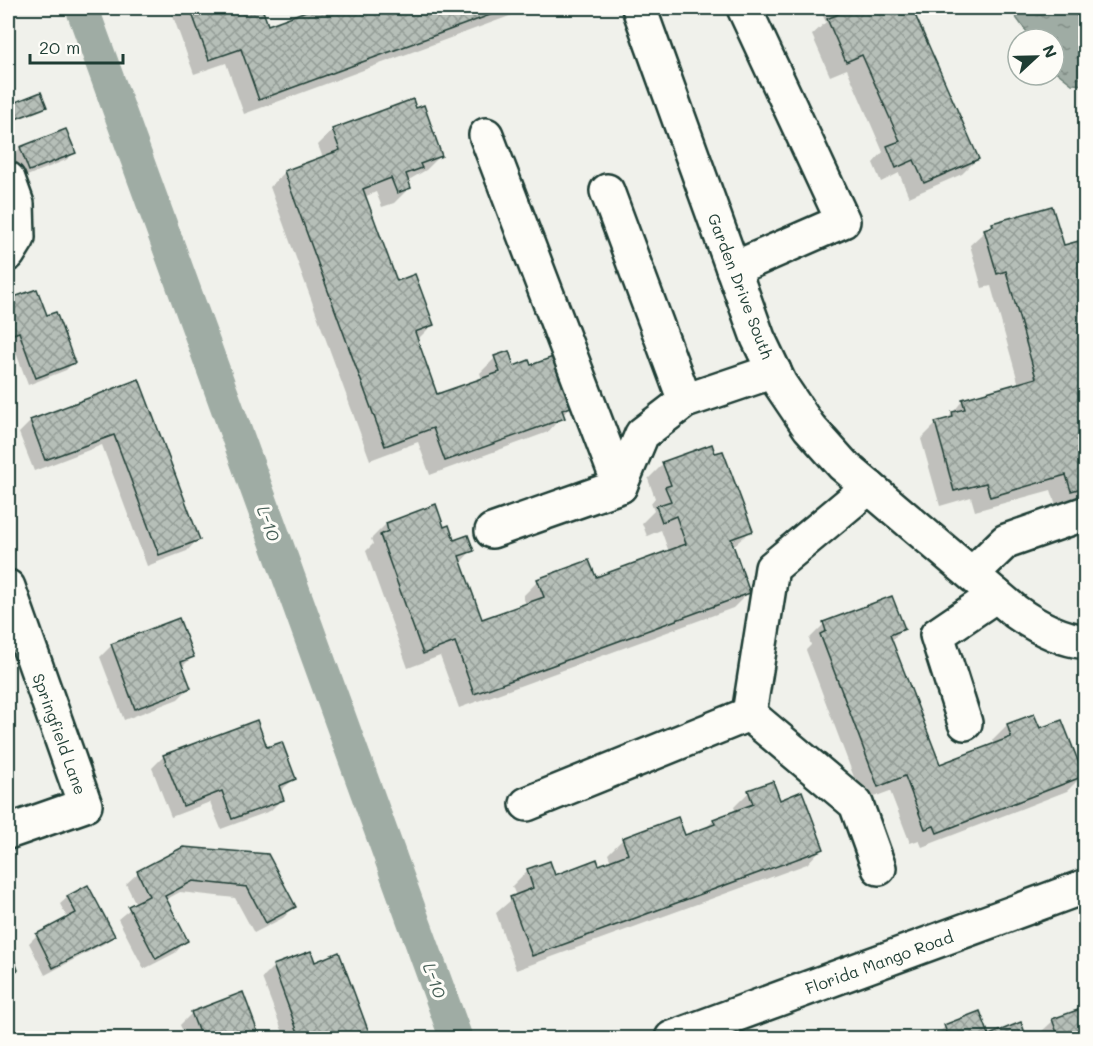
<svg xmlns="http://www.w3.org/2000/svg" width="1093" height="1046" font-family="Mali,sans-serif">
<defs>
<pattern id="water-ripples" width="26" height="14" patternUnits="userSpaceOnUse" patternTransform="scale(1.5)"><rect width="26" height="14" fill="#9faca4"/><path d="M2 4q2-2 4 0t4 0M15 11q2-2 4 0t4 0" fill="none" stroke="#818d86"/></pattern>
<pattern id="building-cross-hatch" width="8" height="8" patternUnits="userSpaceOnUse" patternTransform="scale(1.5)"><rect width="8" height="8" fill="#b6bfb8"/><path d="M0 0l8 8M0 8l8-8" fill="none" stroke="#939c96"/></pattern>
</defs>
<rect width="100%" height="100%" fill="#f0f1eb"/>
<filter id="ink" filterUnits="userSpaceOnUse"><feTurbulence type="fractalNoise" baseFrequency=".0167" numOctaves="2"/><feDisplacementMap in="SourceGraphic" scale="12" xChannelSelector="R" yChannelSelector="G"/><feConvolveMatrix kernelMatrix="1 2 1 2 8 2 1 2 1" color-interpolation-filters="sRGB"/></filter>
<g filter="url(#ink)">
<polygon fill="url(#water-ripples)" stroke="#6c8077" stroke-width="1.5" points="1009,8 1085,8 1085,85 1072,84 1054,70 1054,39 1032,39"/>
<g fill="#0003">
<polygon points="170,8 260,8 267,27 313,10 312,8 523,8 518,13 244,114 226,63 194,74"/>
<polygon points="819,8 911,8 977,159 962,174 909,197 899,173 881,182 873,163 883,152 847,69 830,76 812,35 826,22"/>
<polygon points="40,94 45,107 42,110 8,123 8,107"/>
<polygon points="415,109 441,155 426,170 407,181 409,188 394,203 382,207 376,192 364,197 396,283 432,325 417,340 436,396 482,379 480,373 495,358 570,407 548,432 430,475 418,442 370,460 270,187 285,172 323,158 318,145 333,130"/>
<polygon points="65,131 74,153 66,160 22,178 13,156 20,148"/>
<polygon points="993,224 1063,247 1086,241 1086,314 1081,316 1086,332 1086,497 1056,505 1051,490 975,511 971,497 940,506 921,439 936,424 946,421 963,400 1019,385 991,286 982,288 970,245"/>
<polygon points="36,290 46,317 73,363 66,370 28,385 11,339 8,340 8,301"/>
<polygon points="139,381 198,539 187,551 147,566 102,445 34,471 19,433 31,421"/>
<polygon points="663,464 751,531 732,547 748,593 733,608 459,708 440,656 408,668 366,551 373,544 371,539 386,524 443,529 453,542 472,550 460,563 481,621 526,605 523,596 538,581 595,579 669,552 661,530 647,536 642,523 654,511 651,503 655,498 648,479"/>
<polygon points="824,624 903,629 891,641 939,766 994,745 992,740 1007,725 1039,730 1082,776 1067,791 922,847 919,840 910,843 890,791 863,801 806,650 811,645 809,639"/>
<polygon points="112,645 192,657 182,667 189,688 178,699 124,720 100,657"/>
<polygon points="266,749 294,779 279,792 282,799 270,811 221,829 210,802 171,817 152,768 164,756"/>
<polygon points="749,792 779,802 822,848 807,864 516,970 496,913 516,896 512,886 527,871 549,863 554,877 611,862 608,854 623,839 684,837 705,829 714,820 736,812 734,807"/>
<polygon points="183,848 294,907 283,918 254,933 235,898 180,892 165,900 186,941 175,953 144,969 118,919 136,904 126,884 138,873"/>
<polygon points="68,897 113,935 105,943 45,975 29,943 36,936 68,919 60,904"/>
<polygon points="8,947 16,970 8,978"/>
<polygon points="339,954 370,1038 285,1038 262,978 274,966 314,964"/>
<polygon points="243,994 259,1038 186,1038 180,1025 192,1013"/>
<polygon points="1086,1008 1086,1038 1043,1038 1041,1032 1053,1021"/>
<polygon points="979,1013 988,1037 1020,1024 1025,1038 933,1038 945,1027"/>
</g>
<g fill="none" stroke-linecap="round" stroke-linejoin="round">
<polyline stroke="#9faca4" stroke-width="33" points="82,8 456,1038"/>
</g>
<g fill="url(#building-cross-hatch)" stroke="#1f3d34" stroke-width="1.5">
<polygon points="190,8 262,8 268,25 314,8 509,8 259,100 241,49 209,60"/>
<polygon points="841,8 912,8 979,159 924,183 914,160 896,168 887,146 900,141 862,55 846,62 827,19 843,12"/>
<polygon points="41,92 47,107 10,121 8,105"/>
<polygon points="413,99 416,108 424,105 442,156 420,164 422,168 406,174 411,188 397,193 391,178 363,189 397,281 415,274 434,325 415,332 437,394 500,372 494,356 509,351 514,366 529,360 531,365 553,357 571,407 562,410 565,418 445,461 433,428 385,446 284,171 340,150 332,129"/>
<polygon points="66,129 76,153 29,171 20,147"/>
<polygon points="1052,206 1064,245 1086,239 1086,304 1080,306 1086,326 1086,487 1071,491 1066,475 990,497 986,483 954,491 935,422 953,417 952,412 965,409 962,399 1036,378 1006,271 997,274 984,229 993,226 992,223"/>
<polygon points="37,289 47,315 56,312 75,363 36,378 19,332 8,336 8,299"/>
<polygon points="139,379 200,540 159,555 114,435 45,460 30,420"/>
<polygon points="712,444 715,453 723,451 753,531 731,539 750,593 474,694 455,642 423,654 380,535 388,531 386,523 436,504 444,527 449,525 454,540 468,535 474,551 459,556 482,619 544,597 537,579 589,560 596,577 686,544 676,516 662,522 656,506 671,501 665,487 671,485 662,462"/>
<polygon points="892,596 905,629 890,635 940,764 1011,737 1007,724 1034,714 1040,728 1062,720 1084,776 937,833 934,826 925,829 905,776 878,787 820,634 826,631 823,622"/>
<polygon points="179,618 194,657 181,662 191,688 135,709 111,644"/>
<polygon points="257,720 267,747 282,742 296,779 279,786 284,800 232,819 222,791 183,806 163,755"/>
<polygon points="773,781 780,800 802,791 824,849 532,956 510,897 533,888 527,869 550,861 555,875 597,859 599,865 628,854 622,838 678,817 685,835 715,824 713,819 753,804 748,790"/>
<polygon points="183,847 268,854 296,907 266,923 247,887 193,881 165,896 188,941 156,959 128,906 149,896 137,871"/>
<polygon points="88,885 115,936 53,968 36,934 76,913 67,896"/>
<polygon points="8,943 18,970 8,974"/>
<polygon points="311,951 315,962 339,952 371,1038 300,1038 273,965"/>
<polygon points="243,992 260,1038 201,1038 191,1012"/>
<polygon points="1086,1007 1086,1038 1059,1038 1052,1019"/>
<polygon points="980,1011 989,1035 1021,1022 1027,1038 949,1038 944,1025"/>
</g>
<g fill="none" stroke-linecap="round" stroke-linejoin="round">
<defs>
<g id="minor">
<path d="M639,8L758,338L780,384L809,427L843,465L1016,612C1037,627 1060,639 1086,642"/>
<polyline points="486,135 620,486"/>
<polyline points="8,179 17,204 18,238 8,254"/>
<polyline points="607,191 685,401"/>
<polyline points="733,269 843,221 744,8"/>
<polyline points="492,531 620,486 642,434 685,401 774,371"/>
<polyline points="972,574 1006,541 1086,513"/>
<polyline points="8,587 85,805 8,832"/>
<polyline points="749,714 856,804 879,868"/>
<polyline points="965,723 937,635 996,595"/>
<polyline points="527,804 749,714 772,568 869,487"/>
<polyline points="672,1038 1086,886"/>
</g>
</defs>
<use href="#minor" stroke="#1f3d34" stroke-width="38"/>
<use href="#minor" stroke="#fdfcf7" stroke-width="33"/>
</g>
</g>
<g text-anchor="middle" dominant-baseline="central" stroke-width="6" stroke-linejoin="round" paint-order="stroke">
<g font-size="16" fill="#1f3d34" stroke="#fdfcf7">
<text transform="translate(741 286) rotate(69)">Garden Drive South</text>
<text transform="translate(60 734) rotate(70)">Springfield Lane</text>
<text transform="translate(879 962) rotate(-20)">Florida Mango Road</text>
</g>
<g font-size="18" font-style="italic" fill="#455e56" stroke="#fdfcf7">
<text transform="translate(269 523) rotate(70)">L-10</text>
<text transform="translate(435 980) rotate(70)">L-10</text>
</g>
</g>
<rect width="1093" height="1046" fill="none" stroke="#fdfcf7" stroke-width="30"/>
<rect x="15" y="15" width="1063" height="1016" fill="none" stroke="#1f3d34" stroke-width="2" filter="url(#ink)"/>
<g transform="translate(1036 57) rotate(68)"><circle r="28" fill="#fdfcf7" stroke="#a4b0a9" stroke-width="1.5"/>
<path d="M0-4.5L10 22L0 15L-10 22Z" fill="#1f3d34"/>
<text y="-9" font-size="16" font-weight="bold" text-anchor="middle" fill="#1f3d34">N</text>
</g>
<path d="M30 54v9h93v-9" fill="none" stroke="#1f3d34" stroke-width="3"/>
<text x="39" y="54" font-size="18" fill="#1f3d34" stroke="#fdfcf7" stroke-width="4.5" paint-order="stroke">20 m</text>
</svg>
